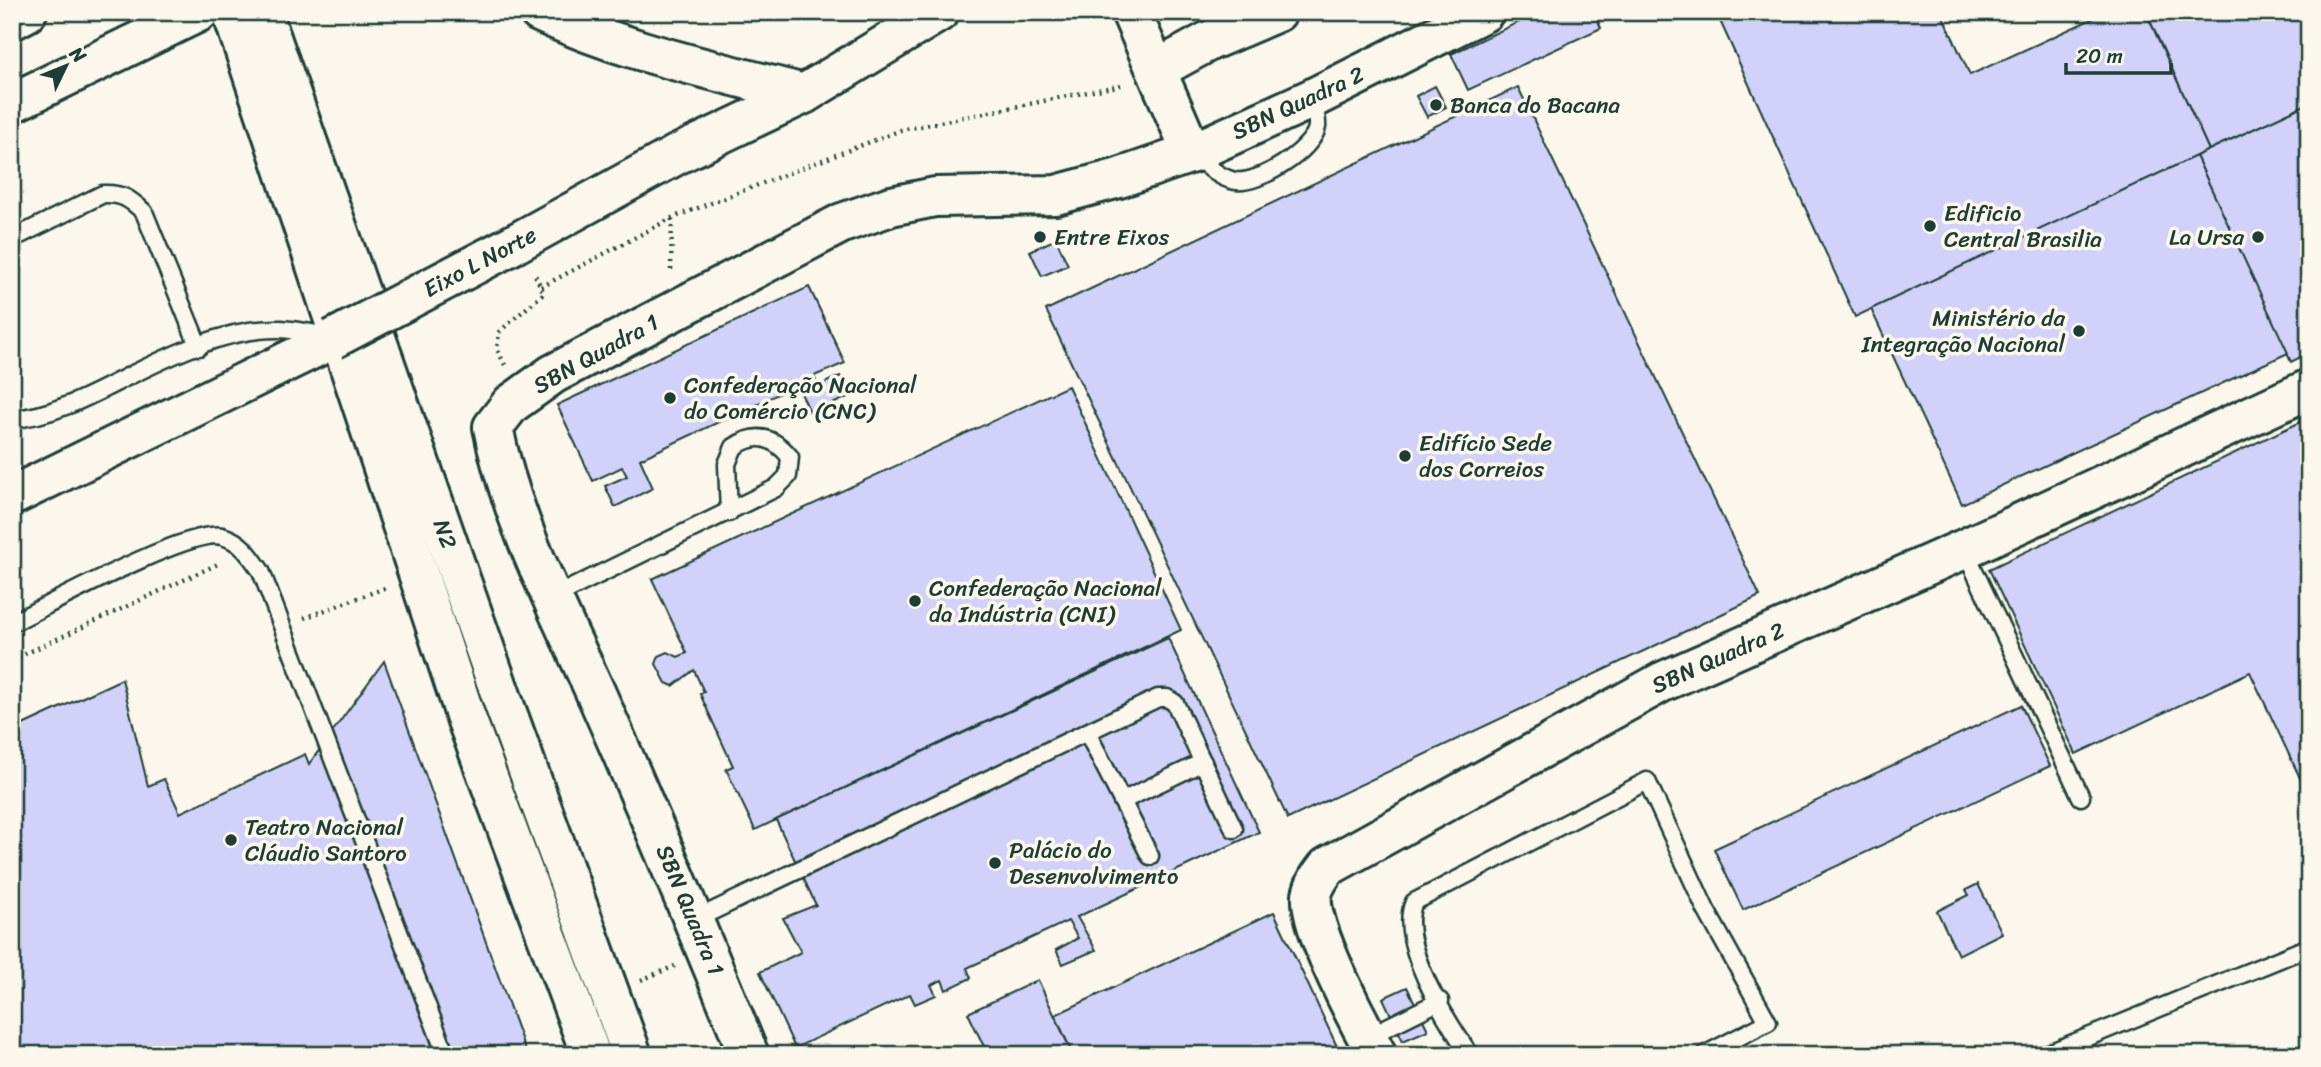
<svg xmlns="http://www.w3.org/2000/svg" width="2321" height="1067" font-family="Sriracha,sans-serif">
<rect width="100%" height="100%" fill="#fbf7ec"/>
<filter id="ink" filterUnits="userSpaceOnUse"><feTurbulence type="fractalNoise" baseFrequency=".0143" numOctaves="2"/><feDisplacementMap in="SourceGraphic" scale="14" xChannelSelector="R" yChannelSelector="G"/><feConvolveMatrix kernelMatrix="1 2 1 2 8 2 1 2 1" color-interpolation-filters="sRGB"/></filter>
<g filter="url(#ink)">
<g fill="#d2d1fa" stroke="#1f3d34" stroke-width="2">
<polygon points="1540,12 1594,12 1601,28 1468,90 1451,54"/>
<polygon points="1716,12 1941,12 1970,75 2107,12 2146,12 2209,150 1855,317"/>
<polygon points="2146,12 2309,12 2309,103 2209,150"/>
<polygon points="1435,86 1446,107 1427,117 1416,96"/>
<polygon points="1518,87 1760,596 1288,819 1046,310"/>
<polygon points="2309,103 2309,353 2291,362 2196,156"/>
<polygon points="2196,156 2288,353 1962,504 1871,309"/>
<polygon points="1056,239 1068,265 1042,276 1030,251"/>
<polygon points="809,287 845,363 814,376 818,386 840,376 850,396 811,414 797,385 640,459 653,488 615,507 605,486 627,476 622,467 593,481 557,405"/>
<polygon points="1068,386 1181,630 755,830 726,769 733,766 700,694 704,692 694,670 673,686 666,683 656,664 659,656 668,652 678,657 687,653 652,579"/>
<polygon points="2309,418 2309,797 2250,672 2076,754 1989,569"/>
<polygon points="1168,638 1259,832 1077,917 1096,950 1063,964 1056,950 1078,938 1068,921 967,968 971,978 946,990 942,980 931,985 936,995 915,1004 910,994 795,1048 760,972 801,952 783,918 816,905 776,820"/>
<polygon points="384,661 527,1055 12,1055 12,730 122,679 148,786 164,779 180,813 305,754 309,764"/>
<polygon points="2021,705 2050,766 1743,910 1714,849"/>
<polygon points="1978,884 2002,933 1958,955 1937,911 1969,895 1966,890"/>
<polygon points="1274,912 1341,1055 1073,1055 1055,1015"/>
<polygon points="1038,980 1073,1055 988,1055 968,1013"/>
<polygon points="1407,987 1428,1030 1403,1041 1383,998"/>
</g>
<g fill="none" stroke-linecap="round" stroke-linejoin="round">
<defs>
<g id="service">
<path d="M1194,154C1206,165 1219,178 1235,181C1258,185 1313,150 1317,127C1318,119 1314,108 1313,100"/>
<path d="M12,239L103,194C122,193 130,199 144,212L199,347"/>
<path d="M12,419C50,417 90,396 123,379C169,356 228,327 281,329C295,330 310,333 324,335"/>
<polyline points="1964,549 2081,797"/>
<path d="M553,597L776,488L788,476L790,457C773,436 756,432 734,447L727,464L729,513"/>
<path d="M12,623C49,605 189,528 222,536C241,541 250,555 261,571L446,1055"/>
<polyline points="1088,734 1150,856"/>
<polyline points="1122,801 1203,762"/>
<polyline points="696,919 1158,698 1167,698 1175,703 1234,829"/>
<polyline points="1367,1037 1440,1001"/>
<path d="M1470,1055C1447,1021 1396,942 1414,902L1647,781L1706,910L1768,1022L1704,1055"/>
<polyline points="2044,1055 2309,947"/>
</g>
<g id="tertiary">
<polyline points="1131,12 1192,153"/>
<polyline points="1158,69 1209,41 1277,12"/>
<path d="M749,1055C700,935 650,816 598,698C559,611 511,521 493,427L511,404L553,374L842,223L891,206L935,197L1056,195L1119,178L1192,153L1313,98L1484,12"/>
<path d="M1377,1055C1360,1025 1308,927 1312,895C1314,884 1320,876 1327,867L1662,682L1964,549L2309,389"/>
</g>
<g id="secondary">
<polyline points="232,12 465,715 591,1055"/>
<polyline points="262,12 505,707 632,1055"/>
</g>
<g id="primary">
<polyline points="516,243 678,154 804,94 939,12"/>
<polyline points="12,496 333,339"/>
</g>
<g id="trunk">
<path d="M539,12C624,52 714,70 804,94"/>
<polyline points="12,20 27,12"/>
<polyline points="12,103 199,12"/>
</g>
</defs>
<use href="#service" stroke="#1f3d34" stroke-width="21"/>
<use href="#tertiary" stroke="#1f3d34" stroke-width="44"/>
<use href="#secondary" stroke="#1f3d34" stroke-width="44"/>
<use href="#primary" stroke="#1f3d34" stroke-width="44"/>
<use href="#trunk" stroke="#1f3d34" stroke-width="44"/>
<g stroke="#1f3d34" stroke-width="4.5" stroke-dasharray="2 5" stroke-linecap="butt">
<polyline points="671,270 672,218"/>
<polyline points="541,287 672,218 901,130 1122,85"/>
<polyline points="505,365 497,349 499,332 544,293 534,273"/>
<polyline points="304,618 385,588"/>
<polyline points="12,660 220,563"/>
<polyline points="641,980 675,966"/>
</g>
<use href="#service" stroke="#fbf7ec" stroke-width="16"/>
<use href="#tertiary" stroke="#fbf7ec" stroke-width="38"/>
<use href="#secondary" stroke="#fbf7ec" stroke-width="38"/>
<use href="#primary" stroke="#fbf7ec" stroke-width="38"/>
<use href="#trunk" stroke="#fbf7ec" stroke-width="38"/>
<defs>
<polyline id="primary-bridge" points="333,339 516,243"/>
</defs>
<use href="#primary-bridge" stroke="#1f3d34" stroke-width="44" stroke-linecap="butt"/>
<use href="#primary-bridge" stroke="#fbf7ec" stroke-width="38"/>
</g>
</g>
<g fill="#1f3d34" stroke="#fbf7ec" stroke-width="2.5">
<circle cx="1436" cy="105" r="7"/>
<circle cx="1930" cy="226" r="7"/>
<circle cx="1040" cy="237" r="7"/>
<circle cx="2258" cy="237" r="7"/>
<circle cx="2079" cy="331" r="7"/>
<circle cx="670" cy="398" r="7"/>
<circle cx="1405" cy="456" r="7"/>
<circle cx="915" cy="601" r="7"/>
<circle cx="231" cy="840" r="7"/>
<circle cx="995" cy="863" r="7"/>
</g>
<g text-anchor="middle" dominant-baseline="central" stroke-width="7" stroke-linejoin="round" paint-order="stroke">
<g font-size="23" fill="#1f3d34" stroke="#fbf7ec">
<text transform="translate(1298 103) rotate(-25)">SBN Quadra 2</text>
<text transform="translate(480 262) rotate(-28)">Eixo L Norte</text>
<text transform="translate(596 354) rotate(-29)">SBN Quadra 1</text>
<text transform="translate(445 534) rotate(71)">N2</text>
<text transform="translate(1718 658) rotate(-24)">SBN Quadra 2</text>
<text transform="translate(690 910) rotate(67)">SBN Quadra 1</text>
</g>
<g font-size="23" fill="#1f3d34" stroke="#fbf7ec" text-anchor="start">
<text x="1450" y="105">Banca do Bacana</text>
<text x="1944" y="213">Edificio<tspan x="1944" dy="26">Central Brasilia</tspan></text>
<text x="1054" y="237">Entre Eixos</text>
<text x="2244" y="237" text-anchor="end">La Ursa</text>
<text x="2065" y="318" text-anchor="end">Ministério da<tspan x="2065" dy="26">Integração Nacional</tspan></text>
<text x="684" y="385">Confederação Nacional<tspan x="684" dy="26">do Comércio (CNC)</tspan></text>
<text x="1419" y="443">Edifício Sede<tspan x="1419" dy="26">dos Correios</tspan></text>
<text x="929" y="588">Confederação Nacional<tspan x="929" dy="26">da Indústria (CNI)</tspan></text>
<text x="245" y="827">Teatro Nacional<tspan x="245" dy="26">Cláudio Santoro</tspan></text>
<text x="1009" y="850">Palácio do<tspan x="1009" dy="26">Desenvolvimento</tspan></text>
</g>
</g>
<rect width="2321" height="1067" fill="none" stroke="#fbf7ec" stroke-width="42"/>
<rect x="21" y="21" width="2279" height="1025" fill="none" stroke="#1f3d34" stroke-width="2.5" filter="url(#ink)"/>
<g transform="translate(66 66) rotate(47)" stroke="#fbf7ec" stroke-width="5" paint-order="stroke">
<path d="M0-5L12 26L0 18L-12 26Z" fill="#1f3d34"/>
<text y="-10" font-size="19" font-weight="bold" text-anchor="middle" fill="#1f3d34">N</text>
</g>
<path d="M2066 63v10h105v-10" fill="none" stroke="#1f3d34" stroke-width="3.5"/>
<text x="2076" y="63" font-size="21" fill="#1f3d34" stroke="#fbf7ec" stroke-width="5" paint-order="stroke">20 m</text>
</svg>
